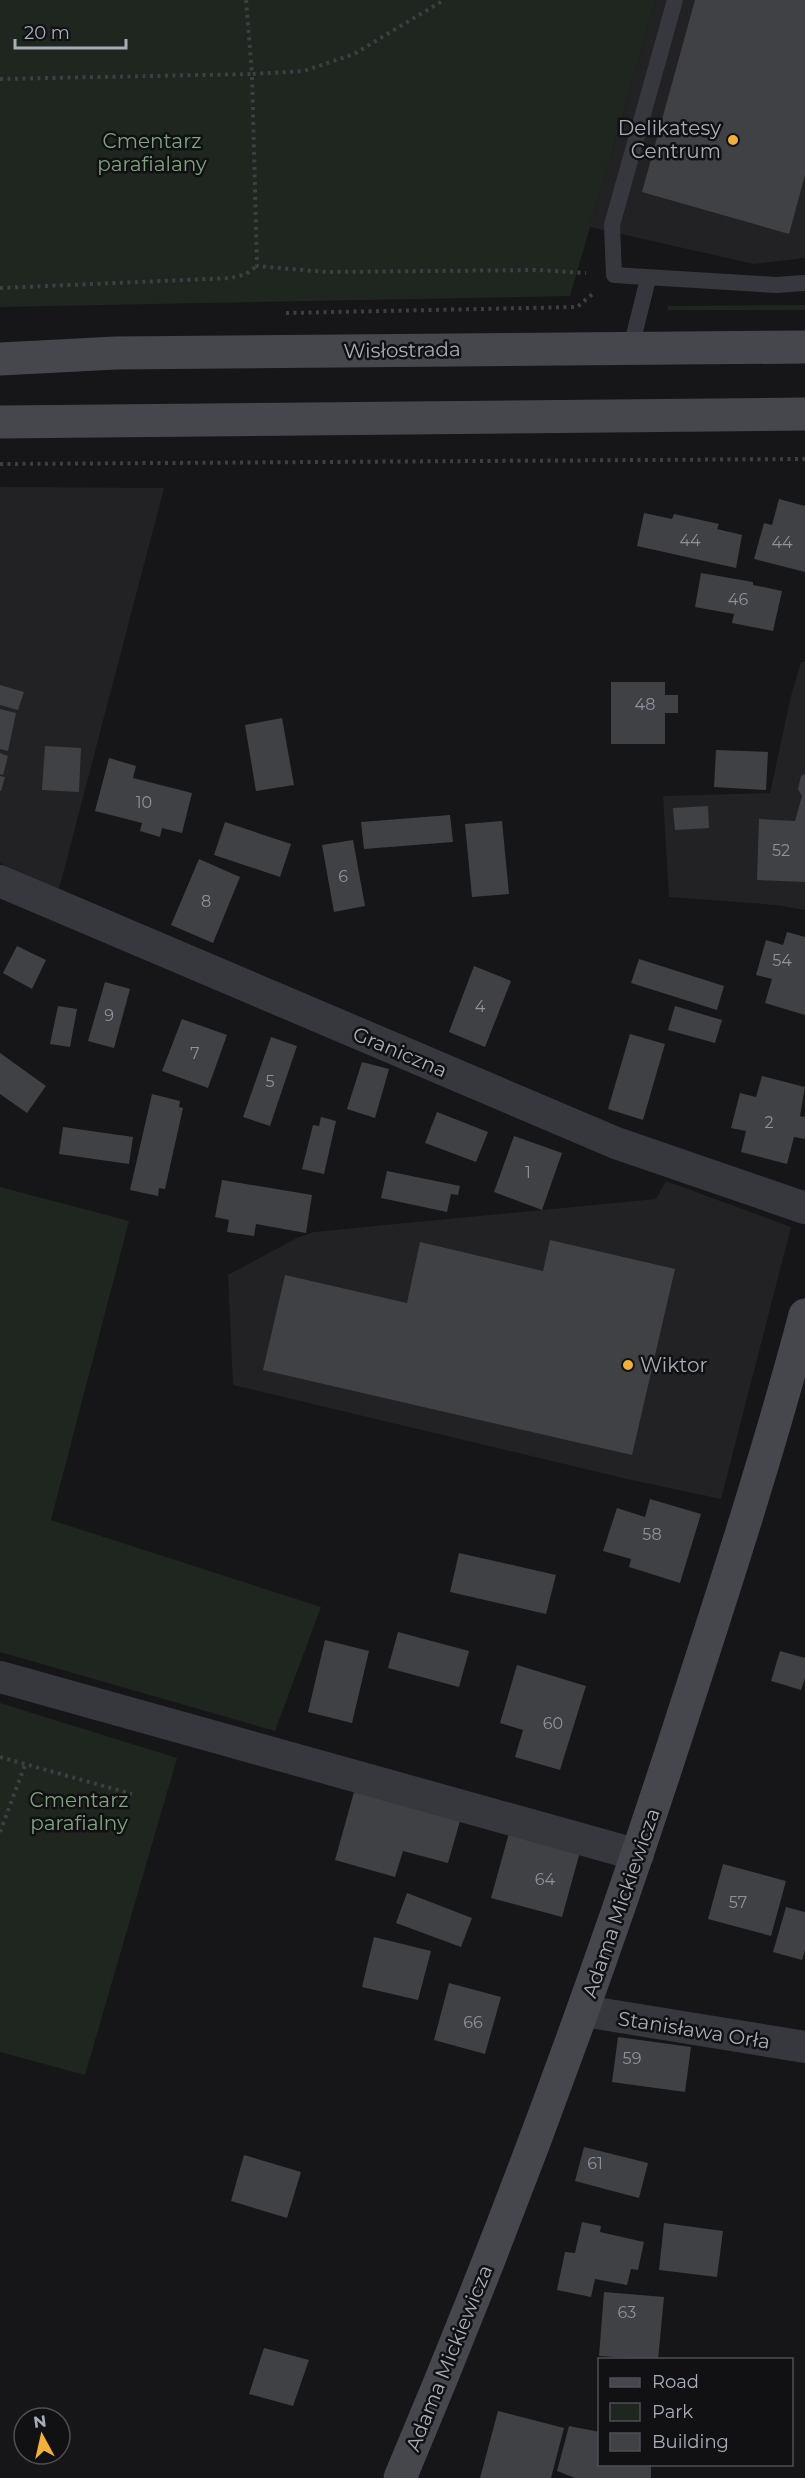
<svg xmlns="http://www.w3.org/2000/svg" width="805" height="2478" font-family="Montserrat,sans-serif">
<rect width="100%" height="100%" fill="#161618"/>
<g fill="#222225">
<polygon points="656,0 805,0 805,258 754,264 590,227"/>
<polygon points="0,487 164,488 59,889 0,863"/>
<polygon points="801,662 805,662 805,910 776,905 669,897 663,796 770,793 791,696"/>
<polygon points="666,1181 791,1227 721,1499 627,1479 233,1385 228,1275 297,1238 314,1232 656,1199"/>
</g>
<g fill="#1e261f">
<polygon points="0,0 656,0 570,296 0,307"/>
<polygon points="805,305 805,310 667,310 668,306"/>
<polygon points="0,1187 129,1221 51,1520 321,1607 275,1731 0,1652"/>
<polygon points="0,1703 177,1758 85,2075 0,2052"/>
</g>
<g fill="#404145">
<polygon points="695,0 805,0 805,175 789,234 642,192"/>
<polygon points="779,499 805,506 805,572 754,559 764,523 772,525"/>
<polygon points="644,513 672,519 674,514 719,524 717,529 742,535 736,568 637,546"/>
<polygon points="701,573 753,582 753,585 782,591 773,631 732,623 734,614 695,607"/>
<polygon points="611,682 665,682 665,695 678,695 678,713 665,713 665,744 611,744"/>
<polygon points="0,685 24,692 18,710 0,705"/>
<polygon points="0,709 16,713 8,751 0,749"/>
<polygon points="282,718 294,785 256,791 245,725"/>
<polygon points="45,746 81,748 79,792 42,790"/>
<polygon points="716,750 768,752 766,790 714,787"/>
<polygon points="0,753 8,756 3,775 0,774"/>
<polygon points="109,758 136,766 133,778 192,793 182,833 162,828 160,837 140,831 142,823 95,811"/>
<polygon points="805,774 805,882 757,880 759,819 795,821 802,796 798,789 801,776"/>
<polygon points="0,776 5,777 1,791 0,791"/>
<polygon points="708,806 709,828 675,830 673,808"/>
<polygon points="450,815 453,842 364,849 361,822"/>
<polygon points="502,821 509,894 472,897 465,824"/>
<polygon points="225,822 291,844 280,877 214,855"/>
<polygon points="353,840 365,906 334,912 322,845"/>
<polygon points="199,859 240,877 213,943 171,925"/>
<polygon points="787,932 805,937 805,1015 765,1003 772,979 756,975 766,940 783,945"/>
<polygon points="17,946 46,960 32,989 3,973"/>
<polygon points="639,959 724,986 717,1010 631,983"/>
<polygon points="474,966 511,981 485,1047 449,1032"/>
<polygon points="105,982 130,989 114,1048 88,1041"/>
<polygon points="58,1006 77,1009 70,1047 50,1044"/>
<polygon points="675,1006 722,1020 715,1043 668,1030"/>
<polygon points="182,1019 227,1035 208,1088 162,1071"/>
<polygon points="630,1034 665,1044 643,1120 608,1109"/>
<polygon points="271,1037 297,1046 270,1126 243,1117"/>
<polygon points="0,1053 46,1086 27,1113 0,1094"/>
<polygon points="362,1062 389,1069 375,1118 347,1109"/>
<polygon points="762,1076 805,1087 800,1116 805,1117 805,1139 794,1137 787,1164 741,1152 746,1131 731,1128 740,1093 756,1097"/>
<polygon points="152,1094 180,1101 179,1107 183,1108 165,1189 159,1188 158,1196 130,1190"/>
<polygon points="437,1112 488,1132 476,1162 425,1143"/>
<polygon points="321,1117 336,1121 324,1174 302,1169 313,1125 319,1126"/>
<polygon points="63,1127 133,1137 129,1164 59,1154"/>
<polygon points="514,1136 562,1153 542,1210 494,1192"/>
<polygon points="387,1171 460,1186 458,1195 451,1194 447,1212 381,1198"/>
<polygon points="222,1180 312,1195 306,1233 256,1224 254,1236 227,1232 229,1220 215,1217"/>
<polygon points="550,1240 675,1269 632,1455 263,1370 285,1275 407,1303 420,1242 543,1271"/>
<polygon points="650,1499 701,1514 680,1583 629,1567 631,1559 603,1551 617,1508 645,1517"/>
<polygon points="459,1553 556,1575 546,1614 450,1592"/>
<polygon points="398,1632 469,1651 459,1687 388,1668"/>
<polygon points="325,1640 369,1651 352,1723 308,1712"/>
<polygon points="780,1651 805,1658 805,1678 801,1690 771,1681"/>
<polygon points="517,1665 586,1686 560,1770 515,1757 523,1730 500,1723"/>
<polygon points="354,1792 460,1821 448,1863 403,1851 395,1877 335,1860"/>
<polygon points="509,1833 580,1852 562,1917 491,1898"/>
<polygon points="723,1864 786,1881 771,1936 708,1919"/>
<polygon points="407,1893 472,1918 461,1947 396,1923"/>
<polygon points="786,1907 805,1912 805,1950 802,1960 773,1952"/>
<polygon points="374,1937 431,1951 418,2000 362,1987"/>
<polygon points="449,1983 501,1997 485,2054 434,2040"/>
<polygon points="618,2037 691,2047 685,2092 612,2082"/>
<polygon points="584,2147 648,2163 639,2198 575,2181"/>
<polygon points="244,2155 301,2172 287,2218 231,2201"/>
<polygon points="582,2222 601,2226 600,2232 644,2242 638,2270 631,2269 627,2285 595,2279 591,2297 557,2290 565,2252 575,2253"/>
<polygon points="664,2223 723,2231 717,2277 659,2270"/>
<polygon points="604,2292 664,2297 658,2360 599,2356"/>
<polygon points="264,2348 309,2360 293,2406 249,2394"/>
<polygon points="498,2411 564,2428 551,2478 480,2478"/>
<polygon points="569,2426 600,2432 600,2464 651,2464 651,2478 575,2478 557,2471"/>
</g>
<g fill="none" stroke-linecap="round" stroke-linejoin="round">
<g stroke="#3d3f44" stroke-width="4" stroke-dasharray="3 4.5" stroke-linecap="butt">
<polyline points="246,0 252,74 304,71 354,54 444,0"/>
<polyline points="0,79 252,74 257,266 326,272 538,270 586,273"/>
<polyline points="0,288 231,278 246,274 257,266"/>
<polyline points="286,313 577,307 594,293"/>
<polyline points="0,464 805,459"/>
<polyline points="0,1757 132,1794"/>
<polyline points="0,1832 25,1765"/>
</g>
<g stroke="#37383d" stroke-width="16">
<polyline points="675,0 612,225 614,275 776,285 805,283"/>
<polyline points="631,347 648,279"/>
</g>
<g stroke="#37383d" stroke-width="32">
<polyline points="0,881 616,1143 805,1208"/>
<polyline points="0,1677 638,1855"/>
<polyline points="584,2011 805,2047"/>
</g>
<g stroke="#45474d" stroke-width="33">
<polyline points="0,359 116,353 805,347"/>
<polyline points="0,422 805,414"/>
<path d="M400,2478C507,2225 602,1968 686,1706C728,1577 770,1447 805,1315"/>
</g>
</g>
<g fill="#f2b134" stroke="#111113" stroke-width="2">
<circle cx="733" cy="140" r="6"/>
<circle cx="628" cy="1365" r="6"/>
</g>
<g text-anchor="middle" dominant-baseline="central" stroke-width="5" stroke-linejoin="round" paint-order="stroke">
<g font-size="16" fill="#8e929b">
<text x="690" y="540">44</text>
<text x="782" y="542">44</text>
<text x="738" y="599">46</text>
<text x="645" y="704">48</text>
<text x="144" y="802">10</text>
<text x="781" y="850">52</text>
<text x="343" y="876">6</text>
<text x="206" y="901">8</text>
<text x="782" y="960">54</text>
<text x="480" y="1006">4</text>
<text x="109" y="1015">9</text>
<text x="195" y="1053">7</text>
<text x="270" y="1081">5</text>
<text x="769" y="1122">2</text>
<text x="528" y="1172">1</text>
<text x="652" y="1534">58</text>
<text x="553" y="1723">60</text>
<text x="545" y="1879">64</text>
<text x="738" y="1902">57</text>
<text x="473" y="2022">66</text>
<text x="632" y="2058">59</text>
<text x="595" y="2163">61</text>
<text x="627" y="2312">63</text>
</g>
<g font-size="20" fill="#a8adb8" stroke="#111113" text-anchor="end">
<text x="721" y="128">Delikatesy<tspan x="721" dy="23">Centrum</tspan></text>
<text x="640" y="1365" text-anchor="start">Wiktor</text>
</g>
<g font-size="20" fill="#7fa381" stroke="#111113">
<text x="152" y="141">Cmentarz<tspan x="152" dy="23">parafialany</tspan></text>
<text x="79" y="1800">Cmentarz<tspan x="79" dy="23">parafialny</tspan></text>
</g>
<g font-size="20" fill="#a8adb8" stroke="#111113">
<text transform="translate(402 350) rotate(-1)">Wisłostrada</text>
<text transform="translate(400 1052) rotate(23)">Graniczna</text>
<text transform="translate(621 1903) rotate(-71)">Adama Mickiewicza</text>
<text transform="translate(694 2030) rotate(9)">Stanisława Orła</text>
<text transform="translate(449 2358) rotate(-68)">Adama Mickiewicza</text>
</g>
</g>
<rect x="598" y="2358" width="195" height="108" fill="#111113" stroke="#4d4f55" stroke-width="1.5"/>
<rect x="610" y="2378" width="30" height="9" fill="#45474d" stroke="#4d4f55" stroke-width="1.5"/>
<text x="652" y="2388" font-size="18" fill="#a8adb8">Road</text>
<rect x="610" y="2403" width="30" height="18" fill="#1e261f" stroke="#4d4f55" stroke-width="1.5"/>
<text x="652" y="2418" font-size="18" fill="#a8adb8">Park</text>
<rect x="610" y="2433" width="30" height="18" fill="#404145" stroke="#4d4f55" stroke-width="1.5"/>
<text x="652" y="2448" font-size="18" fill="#a8adb8">Building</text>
<g transform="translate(42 2436) rotate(352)"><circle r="28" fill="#111113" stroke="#4d4f55" stroke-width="1.5"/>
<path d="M0-4.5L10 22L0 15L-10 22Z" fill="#f2b134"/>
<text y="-9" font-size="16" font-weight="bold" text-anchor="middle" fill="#a8adb8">N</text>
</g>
<path d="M15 39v9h111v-9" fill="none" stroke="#a8adb8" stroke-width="3"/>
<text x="24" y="39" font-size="18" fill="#a8adb8" stroke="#111113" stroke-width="4.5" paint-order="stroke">20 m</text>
</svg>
